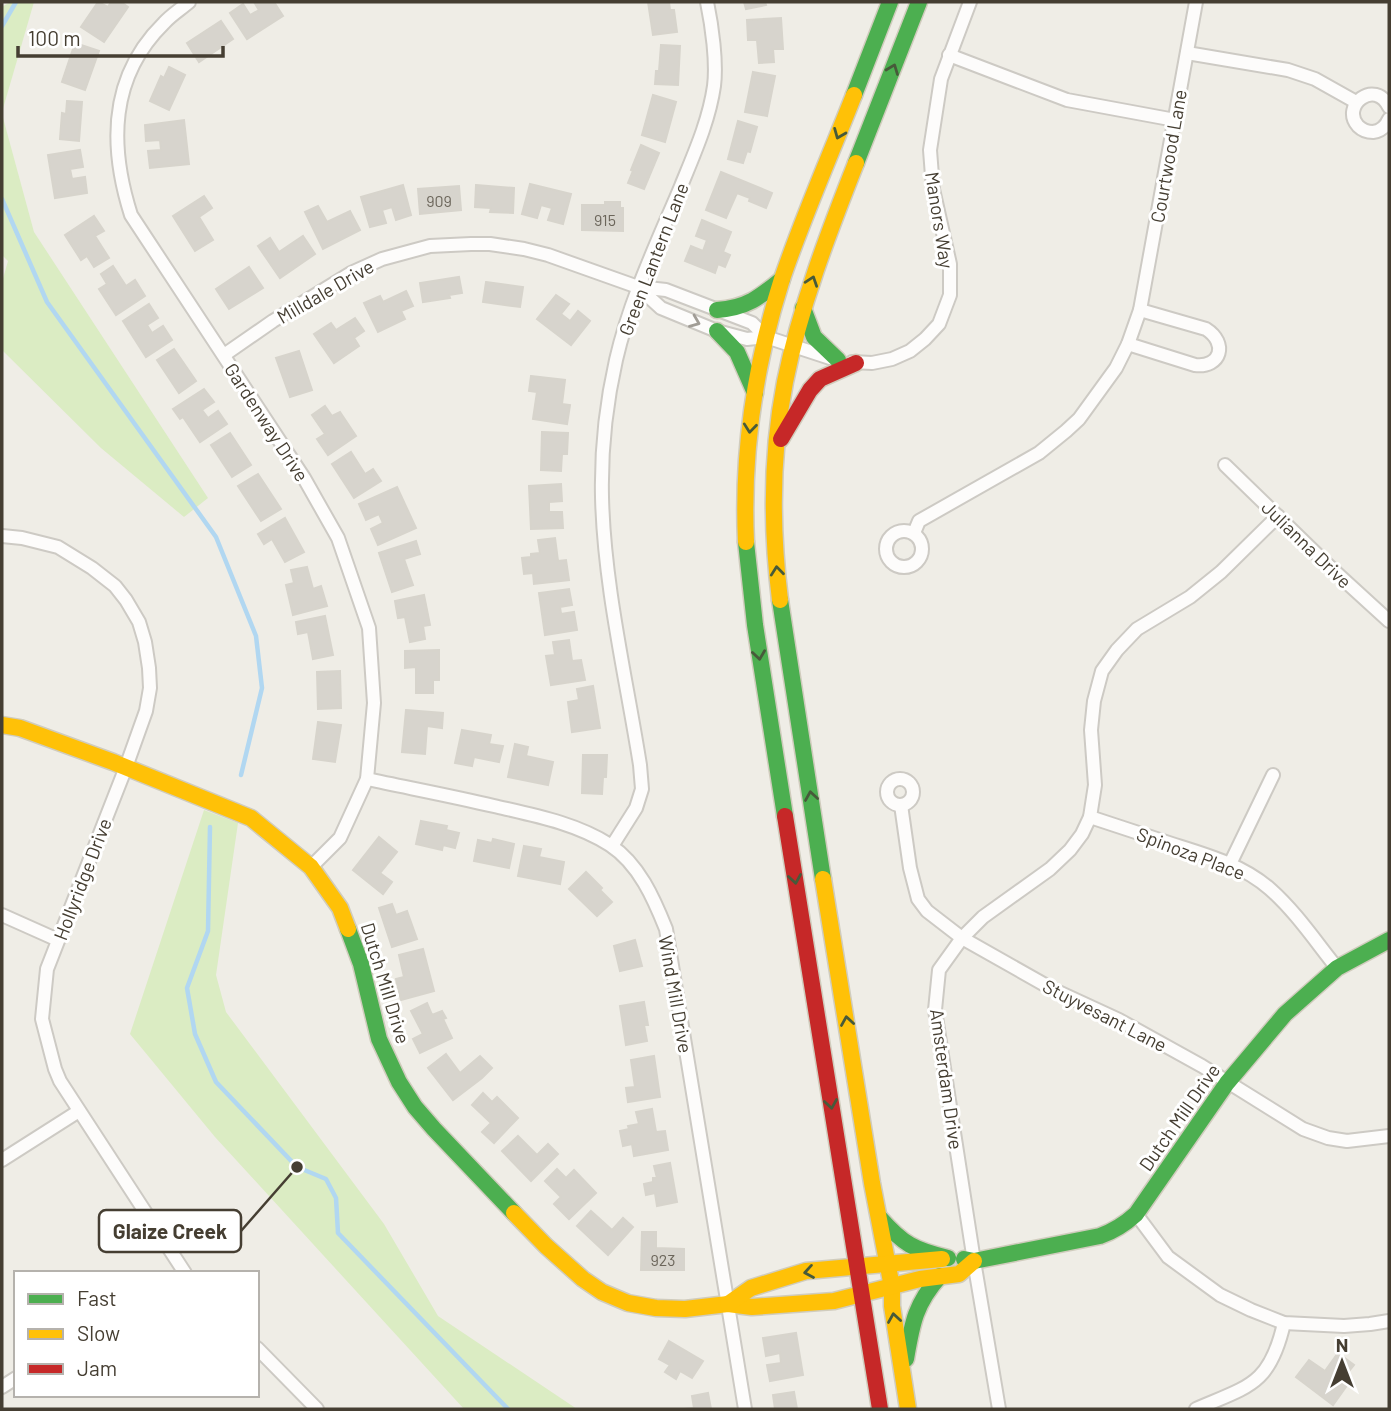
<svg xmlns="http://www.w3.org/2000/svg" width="1391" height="1411" font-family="Barlow,sans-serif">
<rect width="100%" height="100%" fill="#efede6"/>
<g fill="#dbecc3">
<polygon points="10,2 34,2 2,112 2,7"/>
<polygon points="2,114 34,232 208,498 184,517 101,448 2,350 2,282 8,261 2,255"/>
<polygon points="204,810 238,823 216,975 226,1012 384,1224 438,1316 577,1409 464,1409 215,1137 130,1034"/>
</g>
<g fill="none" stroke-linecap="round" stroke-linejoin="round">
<g stroke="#b1d7f1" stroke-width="4.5">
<polyline points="2,26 16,2"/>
<polyline points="2,199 47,302 216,537 256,636 262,688 241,775"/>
<polyline points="210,827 208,931 187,988 195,1034 216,1082 297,1167 326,1179 336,1198 338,1233 508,1409"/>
</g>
</g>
<g fill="#d7d4cd" stroke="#d7d4cc" stroke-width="2">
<polygon points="98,2 108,7 111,2 121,2 128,7 104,42 81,27"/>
<polygon points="254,2 274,2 283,16 247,39 230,13 243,4 250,15 259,10"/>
<polygon points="648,2 669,2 670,10 674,10 677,32 653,35"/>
<polygon points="744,2 765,2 766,5 746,9"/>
<polygon points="781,18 783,49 773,49 774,62 759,63 757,40 748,40 747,20"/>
<polygon points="221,21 233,39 199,62 187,43"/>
<polygon points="75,43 99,51 85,90 62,82"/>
<polygon points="661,45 680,46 678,85 655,84 656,71 659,71"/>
<polygon points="169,67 185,75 169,110 150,101 161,76 164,78"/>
<polygon points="753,72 775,76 767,116 745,112"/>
<polygon points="653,95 676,102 665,142 642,135"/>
<polygon points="67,101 82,102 79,141 60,139 62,113 66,114"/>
<polygon points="184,120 189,164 150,168 148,151 161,150 160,140 146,141 145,125"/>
<polygon points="738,121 757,127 750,152 747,151 743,163 728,159"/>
<polygon points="641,145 659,153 644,189 628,183 633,171 631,170"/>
<polygon points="80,150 83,167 70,169 72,179 85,177 87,193 55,198 48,155"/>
<polygon points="721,172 772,193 766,208 749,201 750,198 737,193 726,218 706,210"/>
<polygon points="530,184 571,194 563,224 548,220 552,208 541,205 537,218 522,214"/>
<polygon points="403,185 411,215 396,220 392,207 382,210 386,223 370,227 361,197"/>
<polygon points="476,185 514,188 513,213 490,212 491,208 475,207"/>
<polygon points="459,186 461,210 420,214 418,189"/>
<polygon points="204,196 212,208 199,217 213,240 195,251 173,216"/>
<polygon points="605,202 620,202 620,208 623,208 623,231 582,230 582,205 605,205"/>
<polygon points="318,206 327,222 350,211 360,230 323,249 305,212"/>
<polygon points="94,216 104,231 95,236 109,258 94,267 87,256 81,260 65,235"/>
<polygon points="702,220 731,232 723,252 730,255 725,267 718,264 715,273 685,261 691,246 703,251 707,240 696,236"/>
<polygon points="303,236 315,254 280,278 258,246 270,238 279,252"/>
<polygon points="113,266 126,286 135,280 145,296 116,315 99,289 107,284 101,274"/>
<polygon points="249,267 263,288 229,309 216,289"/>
<polygon points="459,277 462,293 449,295 450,298 423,302 420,283"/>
<polygon points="486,282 523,287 520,307 483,302"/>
<polygon points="406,291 413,306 401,311 405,319 378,332 364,303 380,296 383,302"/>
<polygon points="556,295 569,304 561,314 570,321 578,311 590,321 571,345 537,319"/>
<polygon points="149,304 158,318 147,325 152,333 163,326 172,340 146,357 123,321"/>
<polygon points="355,318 364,331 354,338 359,346 334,363 314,334 331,323 336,330"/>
<polygon points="174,349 196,381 179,393 157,360"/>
<polygon points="299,351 312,390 290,397 276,358"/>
<polygon points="531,376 565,380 562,404 570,405 567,424 533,419 537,392 529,391"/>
<polygon points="204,389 214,402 202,410 208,418 218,411 227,424 200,442 183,417 180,419 173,409"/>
<polygon points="325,406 332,416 340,412 356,436 328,455 317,439 325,434 312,415"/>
<polygon points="542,432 568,433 567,454 562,454 561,471 541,470"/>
<polygon points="230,433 251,465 232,477 211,445"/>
<polygon points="351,452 365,474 373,469 381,481 354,498 332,464"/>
<polygon points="258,474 281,509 261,521 238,486"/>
<polygon points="561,484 562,501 549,502 549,512 562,512 563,528 531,529 529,486"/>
<polygon points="397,487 416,528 378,545 371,529 383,523 379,514 366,520 359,504"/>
<polygon points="285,518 304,552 285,562 272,539 264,544 258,534"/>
<polygon points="555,538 558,561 566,560 569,580 534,584 533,573 524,574 522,558 531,557 531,554 540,553 538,540"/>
<polygon points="416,541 420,554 404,559 413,585 392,592 379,553"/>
<polygon points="307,567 313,589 321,586 327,606 293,615 286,585 294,583 291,570"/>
<polygon points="569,589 572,605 560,607 561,614 574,612 577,630 545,635 539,593"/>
<polygon points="424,595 430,625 423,626 425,639 410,642 405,617 398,618 395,601"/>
<polygon points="325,616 333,655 313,659 308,632 298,634 296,622"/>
<polygon points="569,640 572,661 581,660 585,680 551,685 546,656 555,655 553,642"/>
<polygon points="439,650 439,680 433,680 433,693 416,693 416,667 405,668 405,651"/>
<polygon points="340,671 341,708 318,709 317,672"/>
<polygon points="593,686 600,728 572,732 568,702 579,700 577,689"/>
<polygon points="406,710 443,713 442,728 427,726 425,754 402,752"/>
<polygon points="318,722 341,725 335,762 313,759"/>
<polygon points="462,730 491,735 489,744 503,746 499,762 474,757 472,766 455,763"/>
<polygon points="515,744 528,747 526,756 553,762 548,785 508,777"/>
<polygon points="583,755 607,755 606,777 603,777 602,794 582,793"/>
<polygon points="421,821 447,826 446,830 459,833 455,848 443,845 442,850 416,844"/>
<polygon points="379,837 397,852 380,873 392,882 383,894 353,870"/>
<polygon points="493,839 514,844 509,868 474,861 478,840 492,843"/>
<polygon points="524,846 541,849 539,857 564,862 560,884 518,876"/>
<polygon points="586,872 602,888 600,890 612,902 597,916 569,889"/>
<polygon points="392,904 396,915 407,911 417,939 392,947 379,908"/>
<polygon points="635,940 642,966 620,971 614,946"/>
<polygon points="423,949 434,991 401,1000 396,979 404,977 399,955"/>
<polygon points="644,1002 648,1025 644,1025 647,1041 626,1045 620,1006"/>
<polygon points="427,1003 432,1015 442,1011 446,1018 443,1019 452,1038 420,1053 413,1039 423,1034 411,1011"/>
<polygon points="446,1054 460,1073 480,1056 492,1068 482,1078 453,1100 428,1068"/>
<polygon points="654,1056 660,1097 628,1102 626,1088 635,1087 631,1060"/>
<polygon points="483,1093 492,1102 497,1097 518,1118 494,1143 482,1132 491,1123 472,1105"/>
<polygon points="652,1109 656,1132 665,1131 668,1150 634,1156 632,1144 623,1146 620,1131 629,1129 628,1126 639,1124 636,1112"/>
<polygon points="518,1136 537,1155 548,1144 558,1154 531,1181 502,1151"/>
<polygon points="670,1163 677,1202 657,1206 655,1193 646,1195 644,1184 653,1182 653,1178 657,1178 654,1166"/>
<polygon points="557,1169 566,1178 574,1170 596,1193 569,1219 554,1204 561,1197 545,1181"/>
<polygon points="591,1211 612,1230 623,1218 633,1227 608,1255 577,1226"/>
<polygon points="642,1232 656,1232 656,1248 684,1249 684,1270 641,1270"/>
<polygon points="796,1333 803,1375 770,1381 767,1365 781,1363 780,1353 766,1356 763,1338"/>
<polygon points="669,1341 703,1361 692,1378 680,1371 676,1379 665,1372 670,1365 659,1359"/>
<polygon points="1338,1353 1354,1365 1342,1380 1348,1384 1333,1405 1296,1377 1309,1360 1325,1371"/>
<polygon points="794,1392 797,1409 775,1409 773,1395"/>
<polygon points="708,1393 711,1409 684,1409 694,1408 692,1396"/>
</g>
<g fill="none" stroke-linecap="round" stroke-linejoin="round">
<defs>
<g id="street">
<path d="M189,2C181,9 171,15 164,23C109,77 109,146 131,215L304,478L338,538L369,628L374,703L367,779L340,838L311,867"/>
<polyline points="1187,53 1288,70 1315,79 1356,102"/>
<polyline points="949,55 1067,100 1175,120"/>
<path d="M1389,107C1375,78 1340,106 1358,126C1362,130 1367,132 1373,132C1381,131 1386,126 1389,119"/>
<polyline points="638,287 661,308 717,331 747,339 766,337"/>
<path d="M1128,344L1195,365C1221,368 1228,343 1206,329L1140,310"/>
<polyline points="224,355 273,321 351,273 382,259 430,246 471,244 490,244 524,249 548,255 638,287 666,290 752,323 766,337 830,358"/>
<polyline points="852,362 872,363 892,359 910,351 925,339 939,324 950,295 950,264 933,189 930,150 941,79 970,2"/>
<polyline points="1225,465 1332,569 1389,621"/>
<circle cx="904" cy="549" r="18"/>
<polyline points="914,533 919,521 1039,453 1066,431 1079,419 1116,368 1128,344 1140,310 1196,2"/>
<polyline points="2,536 22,538 58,547 92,568 115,586 126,600 139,622 145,642 149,668 150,688 146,711 126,767 47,969 42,1019 55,1069 60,1081 185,1273"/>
<circle cx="900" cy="792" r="13"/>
<path d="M367,779C409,788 452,796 494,806C533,815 576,823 610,845C639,864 654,899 666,929L745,1409"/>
<polyline points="901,805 910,868 918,899 927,911 962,938 1054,990 1119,1020 1202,1066 1303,1129 1328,1138 1347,1141 1389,1136"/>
<path d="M1090,817C1117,826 1145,835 1172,844C1207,855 1243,865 1270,889C1296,912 1316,942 1337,968"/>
<path d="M612,846L636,808L642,789L640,765C626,677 604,585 602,497C601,452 606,404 616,360C630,299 657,243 681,186C694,154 709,121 714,86C717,62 712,26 707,2"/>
<polyline points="1230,864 1273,775"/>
<polyline points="2,915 58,940"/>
<polyline points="2,1160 79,1111"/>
<polyline points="1136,1214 1168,1257 1220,1295 1251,1310 1284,1323 1344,1326 1370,1324 1389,1321"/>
<polyline points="257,1348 317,1409"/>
<polyline points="2,1387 16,1378"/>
<polyline points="999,1409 974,1261 935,1010 939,970 962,938 983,917 1050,869 1070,850 1082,834 1090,817 1095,785 1091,730 1094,701 1102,671 1117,650 1137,629 1190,597 1221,572 1278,516"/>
<path d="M1196,1409C1249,1386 1270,1385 1284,1323"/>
</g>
<g id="fast">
<polyline points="854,95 890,2"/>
<polyline points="856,163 919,2"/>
<polyline points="803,308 814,337 838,360"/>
<path d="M717,310C747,308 760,297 782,279"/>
<polyline points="717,331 737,352 755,393"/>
<polyline points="746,542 755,625 785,816"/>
<polyline points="780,600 823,879"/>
<polyline points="348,929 361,964 379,1039 399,1082 415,1107 434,1129 514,1213"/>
<path d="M880,1218C903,1244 914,1250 948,1258"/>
<path d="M964,1259L974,1261L1100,1236C1114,1231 1125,1224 1136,1214L1227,1083L1285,1014L1337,968L1389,940"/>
<path d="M906,1359C912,1324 915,1304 940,1276"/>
</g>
<g id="slow">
<path d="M746,542C742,454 755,364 782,279C803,217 830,156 854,95"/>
<path d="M780,600C771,527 771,454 785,382C800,307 828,234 856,163"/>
<polyline points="2,725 20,728 113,762 251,818 311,867 340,908 348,929"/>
<polyline points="823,879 872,1183 892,1287 892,1306 908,1409"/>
<polyline points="514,1213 546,1246 583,1279 602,1292 628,1303 656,1308 685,1309 728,1304 752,1307 834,1301 920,1279 959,1274 974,1261"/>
<polyline points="728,1304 751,1288 806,1271 942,1259"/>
</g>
<g id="jam">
<polyline points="781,439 810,390 820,379 856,363"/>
<polyline points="785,816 880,1409"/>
</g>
</defs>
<use href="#street" stroke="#cdcac4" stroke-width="16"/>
<use href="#fast" stroke="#d0ccbd" stroke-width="19"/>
<use href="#slow" stroke="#d0ccbd" stroke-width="19"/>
<use href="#jam" stroke="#d0ccbd" stroke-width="19"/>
<use href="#street" stroke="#fdfcfb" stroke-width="12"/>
<use href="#fast" stroke="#4caf50" stroke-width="16"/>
<use href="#slow" stroke="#ffc107" stroke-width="16"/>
<use href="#jam" stroke="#c62828" stroke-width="16"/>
</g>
<defs><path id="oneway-chevron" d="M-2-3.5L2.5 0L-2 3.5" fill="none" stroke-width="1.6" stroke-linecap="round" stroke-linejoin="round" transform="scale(1.75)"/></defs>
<g stroke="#475a3a">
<use href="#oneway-chevron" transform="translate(893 69) rotate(-69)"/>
<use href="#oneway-chevron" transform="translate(839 134) rotate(112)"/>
<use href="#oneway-chevron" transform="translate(812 281) rotate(-71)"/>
<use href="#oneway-chevron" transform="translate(750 428) rotate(96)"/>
<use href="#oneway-chevron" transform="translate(777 571) rotate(-96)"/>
<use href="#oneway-chevron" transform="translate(759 655) rotate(82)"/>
<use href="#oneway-chevron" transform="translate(811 796) rotate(-99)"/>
<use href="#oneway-chevron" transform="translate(795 879) rotate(81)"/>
<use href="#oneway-chevron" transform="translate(847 1021) rotate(-99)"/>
<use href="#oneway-chevron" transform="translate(831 1104) rotate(81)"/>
<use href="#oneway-chevron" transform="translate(809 1272) rotate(170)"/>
<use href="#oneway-chevron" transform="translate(894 1318) rotate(-99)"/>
</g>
<use stroke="#a19d96" href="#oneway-chevron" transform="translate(695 322) rotate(22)"/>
<g text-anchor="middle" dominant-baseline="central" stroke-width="6" stroke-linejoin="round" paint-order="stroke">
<g font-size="16" fill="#6b655a">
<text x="439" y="200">909</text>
<text x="605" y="219">915</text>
<text x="663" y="1259">923</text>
</g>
<g font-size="19" fill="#453e32" stroke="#fff">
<text transform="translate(1168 156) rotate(-80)">Courtwood Lane</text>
<text transform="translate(940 220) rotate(81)">Manors Way</text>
<text transform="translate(653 259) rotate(-69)">Green Lantern Lane</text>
<text transform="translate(325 291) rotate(-30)">Milldale Drive</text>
<text transform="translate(267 422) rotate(57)">Gardenway Drive</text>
<text transform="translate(1307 544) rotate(44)">Julianna Drive</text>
<text transform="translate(1191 853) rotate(21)">Spinoza Place</text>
<text transform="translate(82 879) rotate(-69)">Hollyridge Drive</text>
<text transform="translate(386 983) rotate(73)">Dutch Mill Drive</text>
<text transform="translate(676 994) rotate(80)">Wind Mill Drive</text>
<text transform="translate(1105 1015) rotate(27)">Stuyvesant Lane</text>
<text transform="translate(947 1079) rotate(82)">Amsterdam Drive</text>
<text transform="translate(1179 1117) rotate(-55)">Dutch Mill Drive</text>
</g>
</g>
<path fill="none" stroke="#453e32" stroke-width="2.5" d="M297 1167L241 1231"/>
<circle fill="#453e32" stroke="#fff" stroke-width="2.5" cx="297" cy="1167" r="7"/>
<rect fill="#fff" stroke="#453e32" stroke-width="2.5" x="99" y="1210" width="142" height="42" rx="7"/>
<g font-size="21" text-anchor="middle" font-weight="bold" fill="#453e32">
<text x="170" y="1239">Glaize Creek</text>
</g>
<rect width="1391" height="1411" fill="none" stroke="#453e32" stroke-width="7"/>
<rect x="14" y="1271" width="245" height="126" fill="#ffffff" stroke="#b5b2ad" stroke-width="2"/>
<rect x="28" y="1294" width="35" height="10" fill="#4caf50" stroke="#b5b2ad" stroke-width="2"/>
<text x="77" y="1306" font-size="21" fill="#453e32">Fast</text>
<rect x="28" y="1329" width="35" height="10" fill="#ffc107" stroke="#b5b2ad" stroke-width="2"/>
<text x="77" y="1341" font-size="21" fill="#453e32">Slow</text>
<rect x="28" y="1364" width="35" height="10" fill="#c62828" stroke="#b5b2ad" stroke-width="2"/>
<text x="77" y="1376" font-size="21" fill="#453e32">Jam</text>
<g transform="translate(1342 1362)" stroke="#ffffff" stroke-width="5" paint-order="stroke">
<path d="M0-5L12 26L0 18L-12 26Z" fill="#453e32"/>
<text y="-10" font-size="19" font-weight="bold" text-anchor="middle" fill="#453e32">N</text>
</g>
<path d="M18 46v10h205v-10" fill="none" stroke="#453e32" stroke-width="3.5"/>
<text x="28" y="46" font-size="21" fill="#453e32" stroke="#ffffff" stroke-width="5" paint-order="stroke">100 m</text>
</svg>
